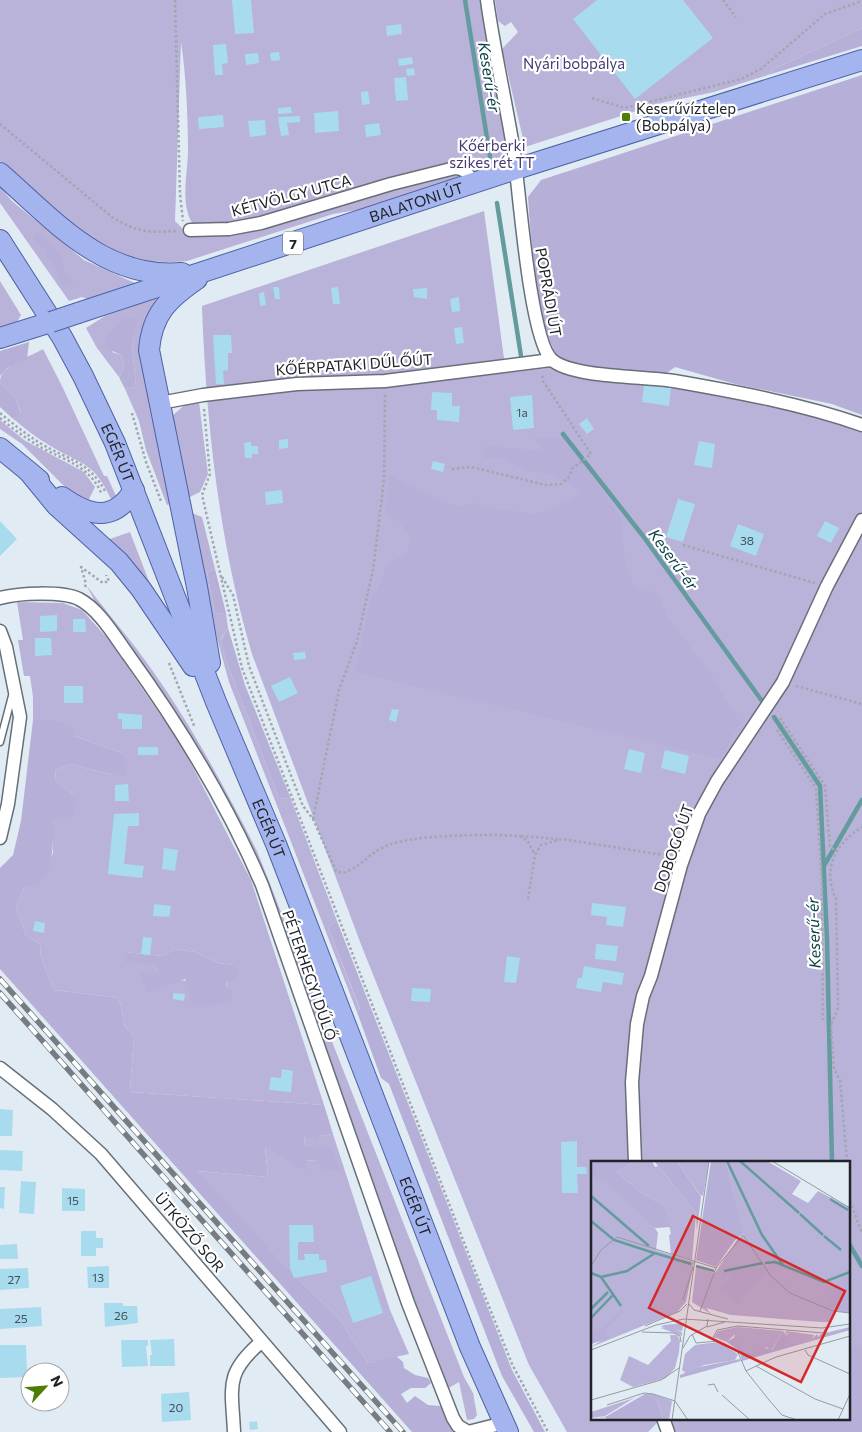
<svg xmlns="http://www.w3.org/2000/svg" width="862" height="1432" font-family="Commissioner,sans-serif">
<rect width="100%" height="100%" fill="#e1ebf4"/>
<g fill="#b9b2d9" fill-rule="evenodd">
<path d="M0,0H487L516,169L472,183L455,168L261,223L194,226C179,205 188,174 188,150C188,118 186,74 181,42L175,221L186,232L235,231L438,176H461L375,207L333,214L187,261C106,271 55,210 0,161Z"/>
<polygon points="495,0 862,0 862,28 774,69 768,75 714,92 661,103 525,147 502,49 518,32 511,22 505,26 498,21"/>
<polygon points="0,187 12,201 84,260 137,284 87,299 82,297 69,301 0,203"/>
<path d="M484,211L506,373L549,368L708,392L862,425V1432H668L663,1418H848V1162H592V1418H662L648,1432H567L529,1365L362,947L252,654C219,542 206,423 202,306Z"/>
<polygon points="0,281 21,315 17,322 0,328"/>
<polygon points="157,298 151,310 173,503 167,505 146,450 139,421 125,389 136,387 132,344 137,319 112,352 121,355 124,367 119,377 97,348 86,328 105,316"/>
<path d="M43,349L62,386L104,476H107L116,496L111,499C94,463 85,466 54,448C39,440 26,429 12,418L21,413L16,399L0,382C0,365 30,357 43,349Z"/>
<polygon points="199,402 208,474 200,492 186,499 172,416 186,404"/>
<polygon points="0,420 24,440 84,472 95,487 88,501 63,485 22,444 0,429"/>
<polygon points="189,512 202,517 215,569 207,572 215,614 226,613 228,628 221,639 225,658 279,798 291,799 337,921 328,927 360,1010 357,1012 229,682 209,609"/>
<polygon points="130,532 150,584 149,586 107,540"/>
<path d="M87,586C108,614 132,641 152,670C192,726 226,790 257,851L464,1377L473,1393L477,1415L474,1419L467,1420L459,1382L445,1390L261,873L96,604Z"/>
<path d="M17,602L63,603L82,610L109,640L183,748L251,880L324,1105L130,1092L134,1036L125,1027L119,998L54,990L41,958L40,944L26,935L16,908L23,889L39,883L53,853V820L76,797L56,781L55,770L70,764L113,775L123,753L74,736L56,720H33V697L30,676H24L18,640H23ZM175,949L196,952L218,963L233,965L226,987L140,974L158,973L155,965L125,952L163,956Z"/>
<polygon points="333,1134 390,1310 409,1354 368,1363 339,1318 304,1285 196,1171 268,1177 265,1146 306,1170 305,1160 319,1161 340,1170 305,1148 304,1136 318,1139 318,1136"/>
</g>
<g fill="#b6afd8">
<polygon points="862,28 862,46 768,75 774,69"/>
<path d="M862,75V415L832,404L735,384L675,367L664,375C641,373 578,374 562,361C538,341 530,229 528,197L541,180Z"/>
<path d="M36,234L43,235C54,246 63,255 64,272L74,282L68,287L61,284L54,263L48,259L45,250L34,239Z"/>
<polygon points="138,318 132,344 136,387 125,389 119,377 124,367 121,355 106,348 106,339 111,331 123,319"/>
<polygon points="29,342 27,359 7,368 0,376 0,351"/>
<polygon points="0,382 16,399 21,414 12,418 0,407"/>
<polygon points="532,438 565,438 621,517 625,563 634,586 657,593 669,619 707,668 740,722 721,759 355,672 371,599 381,582 387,565 407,553 410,536 398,521 387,517 389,474 416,490 458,507 475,503 501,510 536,514 574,498 579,490 550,474 528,471 502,458 482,459 486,446 545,451"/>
<polygon points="215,569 226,613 215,614 207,572"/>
<polygon points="228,628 245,685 291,799 279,798 225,658 221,640"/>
<path d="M33,720H56L72,728L74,736L123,753L126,775H113L70,764L55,770L56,781L76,797L74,816L53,820C53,838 55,872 38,884C34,886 27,887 23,889L16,908L26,935L40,944L41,958L54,990L119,998L125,1027L134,1036L130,1092L324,1105L333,1134L318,1136V1140L304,1137L305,1147H329L340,1171L322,1169L318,1161L306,1160V1171L265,1147L268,1177L197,1171L304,1285L339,1318L368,1363L396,1356L403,1362L404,1368L415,1375L428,1378L431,1383L425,1388H411L401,1394L407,1403L415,1396L428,1405L441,1406L454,1432H412L0,969V868L13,855L21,821Z"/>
<polygon points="337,921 512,1370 545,1432 534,1432 502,1376 389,1084 381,1078 357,1012 360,1009 328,927"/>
<polygon points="175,949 196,952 218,963 233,965 238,971 236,981 227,982 226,987 233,990 231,1003 192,1005 185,979 148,993 140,973 158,973 155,965 125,962 125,952 163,956"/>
<polygon points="862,1345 862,1432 681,1432 677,1418 848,1418 848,1347"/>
</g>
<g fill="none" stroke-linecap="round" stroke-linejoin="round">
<g stroke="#639b9e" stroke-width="4.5">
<polyline points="465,0 490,157"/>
<polyline points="497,203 521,356"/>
<polyline points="563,434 643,536 762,701"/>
<polyline points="774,717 820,786 827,939 832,1162"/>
<polyline points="825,864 862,800"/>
<polyline points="848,1242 862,1266"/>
</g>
</g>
<g fill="#a9dbef">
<polygon points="232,0 251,0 254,33 235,34"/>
<polygon points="597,0 683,0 713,38 635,99 573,19"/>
<polygon points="401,24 402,34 387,36 386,26"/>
<polygon points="226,44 228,63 222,64 223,75 215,75 213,45"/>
<polygon points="279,52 280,60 271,61 270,53"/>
<polygon points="258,53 259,63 246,65 245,54"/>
<polygon points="412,57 413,64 399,66 398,59"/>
<polygon points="414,68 415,75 407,76 406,69"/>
<polygon points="406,77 408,100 396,101 394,78"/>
<polygon points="368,91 370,104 362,105 361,92"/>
<polygon points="291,107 292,113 278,114 278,108"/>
<polygon points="338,111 339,131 315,133 314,113"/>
<polygon points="223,115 224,127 199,129 198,117"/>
<polygon points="300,116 300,122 287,123 289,135 281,136 278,117"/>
<polygon points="265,120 266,135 250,137 248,121"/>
<polygon points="379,123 381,135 366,137 365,125"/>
<polygon points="273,287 279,287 280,299 275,299"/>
<polygon points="338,287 340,304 333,304 331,288"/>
<polygon points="427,288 427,299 414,297 413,289"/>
<polygon points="264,292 266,305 260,306 259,293"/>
<polygon points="459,297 460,311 452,312 450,299"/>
<polygon points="462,327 464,343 456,344 454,328"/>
<polygon points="213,335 231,335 232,353 228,353 228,370 223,371 224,384 216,384"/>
<polygon points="644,385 671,388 669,406 642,402"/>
<polygon points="432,392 452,393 452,406 460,406 459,422 437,420 437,410 431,410"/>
<polygon points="532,395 534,428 513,430 510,397"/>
<polygon points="587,418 594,429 587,434 579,424"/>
<polygon points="288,439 288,448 279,449 279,440"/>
<polygon points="699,441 715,444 712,468 694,465"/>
<polygon points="251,442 251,446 258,446 258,454 252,454 252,458 245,458 244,443"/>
<polygon points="433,461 445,464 443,472 431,469"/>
<polygon points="282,490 283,503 266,505 265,492"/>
<polygon points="678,499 695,504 683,542 666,537"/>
<polygon points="0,521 17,539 0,556"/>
<polygon points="825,521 839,528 831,543 817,536"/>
<polygon points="738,524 764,534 756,556 730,546"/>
<polygon points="57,615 57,631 40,632 40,616"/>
<polygon points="73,619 85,619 86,632 73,632"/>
<polygon points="35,638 51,638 52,655 35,656"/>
<polygon points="305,652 306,659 294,660 293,653"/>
<polygon points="290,677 298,693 279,702 271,686"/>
<rect x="64" y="686" width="19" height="17"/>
<polygon points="392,709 399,710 396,722 389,720"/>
<polygon points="118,713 142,715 142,729 122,729 122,719 118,719"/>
<rect x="138" y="747" width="20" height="8"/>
<polygon points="629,749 645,753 641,773 624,769"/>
<polygon points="665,750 689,756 685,774 661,768"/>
<polygon points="128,784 129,801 115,801 115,785"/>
<polygon points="139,813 139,826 128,826 124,864 144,866 142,878 108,874 114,814"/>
<polygon points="164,848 178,850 175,871 162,869"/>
<polygon points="592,903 626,907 623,927 606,925 607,917 591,915"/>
<polygon points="154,904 171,906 169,917 153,916"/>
<polygon points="35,921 45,923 44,933 33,931"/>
<polygon points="143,937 152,938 150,955 141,954"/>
<polygon points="596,944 618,946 616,961 595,959"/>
<polygon points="507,956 520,958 516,983 504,982"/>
<polygon points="584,966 624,973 622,985 603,982 601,992 576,988 578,978 582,978"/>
<polygon points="412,988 431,989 430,1002 411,1001"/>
<polygon points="173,993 185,994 184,1001 173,999"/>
<polygon points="282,1069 293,1071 291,1092 269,1090 271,1077 281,1078"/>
<polygon points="0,1109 13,1110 12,1136 0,1136"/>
<polygon points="577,1141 577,1167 586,1167 587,1174 577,1174 578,1193 562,1193 561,1142"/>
<polygon points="0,1150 23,1151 22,1171 0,1170"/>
<polygon points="21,1181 36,1182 34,1214 19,1213"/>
<polygon points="0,1187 5,1187 4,1209 0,1208"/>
<polygon points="62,1188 85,1189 85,1211 62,1211"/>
<polygon points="289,1225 313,1225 314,1242 298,1242 298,1260 305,1260 304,1254 319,1254 319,1260 326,1260 327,1272 294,1278 290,1268"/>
<polygon points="81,1231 96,1231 96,1238 103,1238 103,1248 96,1248 96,1256 81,1256"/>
<polygon points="17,1244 18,1259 0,1259 0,1245"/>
<polygon points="109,1266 109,1288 88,1288 87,1267"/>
<polygon points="28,1268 29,1288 0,1290 0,1269"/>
<polygon points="371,1276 383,1313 353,1323 340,1286"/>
<polygon points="104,1303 123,1303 123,1306 137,1306 138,1323 105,1327"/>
<polygon points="41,1307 42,1326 0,1329 0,1309"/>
<polygon points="174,1339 175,1366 150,1366 150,1355 152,1355 150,1340"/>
<polygon points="121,1340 148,1340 148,1346 146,1346 148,1366 122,1367"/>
<polygon points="0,1345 26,1345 27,1377 0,1378"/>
<polygon points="189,1392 191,1420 162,1422 161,1394"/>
<polygon points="257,1421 258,1429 250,1430 249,1422"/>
</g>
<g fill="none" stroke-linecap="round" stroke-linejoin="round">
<defs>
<polyline id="lane" points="0,742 12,696"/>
<g id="street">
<path d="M487,0C494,51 506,102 514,153C519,189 530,341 552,360C573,378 645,376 674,381C737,392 802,404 862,425"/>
<path d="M190,230L229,229L261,223L391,184L455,168C466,169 468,173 472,183"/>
<polyline points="160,403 203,395 297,384 385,381 551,360"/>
<path d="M0,598C18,593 62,591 79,599C100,610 115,637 129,656C181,728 227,803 262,885L408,1303L453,1418L458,1426L468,1432L504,1423"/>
<polyline points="0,631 6,647 20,717 8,804 0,838"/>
<polyline points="0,1068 52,1109 101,1154 340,1432"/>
<polyline points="635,1162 632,1082 637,1024 643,996 651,976 681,865 699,814 717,781 783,682 827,586 862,520"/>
<polyline points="663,1418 668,1432"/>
<path d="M234,1432C232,1387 224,1374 261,1342"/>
</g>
<g id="primary">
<path d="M0,173C54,220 104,280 182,273"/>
<path id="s1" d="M0,240L62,337L83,376L115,443L216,702L276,844L470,1347L508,1432"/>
<path d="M197,279C168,299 152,314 149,350L197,587L210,663"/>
<path id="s2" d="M78,313L516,169L862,60"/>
<polyline points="0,338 51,322"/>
<polyline points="0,448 39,480"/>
<polyline points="29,472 56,505 119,562 141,589 193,666"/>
<path d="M62,497C90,517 114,522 134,490"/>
</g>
</defs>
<use href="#lane" stroke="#677078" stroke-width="9"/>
<use href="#street" stroke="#677078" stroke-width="15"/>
<use href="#primary" stroke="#4e61a2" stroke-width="22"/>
<g stroke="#a0a7af" stroke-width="2.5" stroke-dasharray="2.5 2.5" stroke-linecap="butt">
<polyline points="175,0 180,194 183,221"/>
<polyline points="723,0 736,17"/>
<polyline points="592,98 625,108 741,79 761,69 825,14 862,1"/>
<path d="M0,124L113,218C138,232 149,233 176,231"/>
<polyline points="204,409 210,474 202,495 242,668 482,1289 512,1364 548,1432"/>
<path d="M0,413C13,424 26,434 40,443C69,461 89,460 106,493"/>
<polyline points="132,413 146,462 161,501"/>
<path d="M0,418C13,429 27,439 42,448C67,461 91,467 102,495"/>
<polyline points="452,469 471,467 546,485 561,484 569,477 572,469 591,454 543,381 542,373"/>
<polyline points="683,545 815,583"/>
<path d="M222,577L233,595L249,666L290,773L303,806L313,819L336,871L342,873C359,869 368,854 384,847C409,834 489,834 519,836L527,840L535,855"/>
<polyline points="85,587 86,584 81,567 103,583 109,581 106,575"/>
<polyline points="169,663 195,728"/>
<polyline points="796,686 862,704"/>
<polyline points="780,718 825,786 830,847 837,851"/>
<polyline points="777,730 816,788 822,885 823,1020"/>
<polyline points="313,819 339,690 357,641 373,570 384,480 385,394"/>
<polyline points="521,836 558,839"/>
<polyline points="528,899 535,855 541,845 562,839 670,856"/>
<path d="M847,1162L840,1080L834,1069L831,1025L838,1008L836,899C822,869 835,844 862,827"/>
<polyline points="848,1181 850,1201 862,1233"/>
</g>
<use href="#lane" stroke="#fff" stroke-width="6"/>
<use href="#street" stroke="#fff" stroke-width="12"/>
<use href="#primary" stroke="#a4b4ef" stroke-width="20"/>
<defs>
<g id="rail">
<polyline points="0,979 403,1432"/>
<polyline points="0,993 390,1432"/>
</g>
</defs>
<use href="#rail" stroke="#767c82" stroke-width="5.5"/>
<use href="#rail" stroke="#fff" stroke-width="4" stroke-dasharray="11" stroke-linecap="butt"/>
<defs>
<polyline id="primary-bridge" points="51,322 78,313"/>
</defs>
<use href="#primary-bridge" stroke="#4e61a2" stroke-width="22" stroke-linecap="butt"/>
<use href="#primary-bridge" stroke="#a4b4ef" stroke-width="20"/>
</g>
<rect fill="#4e7d04" stroke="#fff" stroke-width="2" x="621" y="112" width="10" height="10" rx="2.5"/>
<g text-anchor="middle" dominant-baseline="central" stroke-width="4.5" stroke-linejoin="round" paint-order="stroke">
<g font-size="12" fill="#425159">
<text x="522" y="412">1a</text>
<text x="747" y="540">38</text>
<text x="73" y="1200">15</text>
<text x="98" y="1277">13</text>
<text x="14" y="1279">27</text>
<text x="121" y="1315">26</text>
<text x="21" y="1318">25</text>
<text x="176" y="1407">20</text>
</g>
<rect fill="#fff" stroke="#636568" stroke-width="1" x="283" y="231.5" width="20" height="23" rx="4"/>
<g font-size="14" font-weight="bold" fill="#202327">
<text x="293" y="243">7</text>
</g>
<g font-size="15" fill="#473a70" stroke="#fff">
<text x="574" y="63">Nyári bobpálya</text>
<text x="492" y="145">Kőérberki<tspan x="492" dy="17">szikes rét TT</tspan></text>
</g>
<g font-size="15" fill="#202327" stroke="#fff" text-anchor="start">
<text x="636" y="108">Keserűvíztelep<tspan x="636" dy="17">(Bobpálya)</tspan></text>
</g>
<g font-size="15" fill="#202327" stroke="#fff">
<text transform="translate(291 195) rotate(-15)">KÉTVÖLGY UTCA</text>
<text stroke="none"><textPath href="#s2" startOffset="356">BALATONI ÚT</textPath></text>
<text transform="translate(549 292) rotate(80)">POPRÁDI ÚT</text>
<text transform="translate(354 364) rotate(-4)">KŐÉRPATAKI DŰLŐÚT</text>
<text stroke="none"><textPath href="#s1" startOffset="244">EGÉR ÚT</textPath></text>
<text stroke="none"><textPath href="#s1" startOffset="649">EGÉR ÚT</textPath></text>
<text transform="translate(673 848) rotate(-71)">DOBOGÓ ÚT</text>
<text transform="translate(310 975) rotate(71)">PÉTERHEGYI DŰLŐ</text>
<text stroke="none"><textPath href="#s1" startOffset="1054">EGÉR ÚT</textPath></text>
<text transform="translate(190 1232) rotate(50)">ÜTKÖZŐ SOR</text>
</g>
<g font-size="16" font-style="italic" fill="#083f42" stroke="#fff">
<text transform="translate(490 77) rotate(81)">Keserű-ér</text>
<text transform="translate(674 559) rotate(54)">Keserű-ér</text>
<text transform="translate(813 933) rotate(-92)">Keserű-ér</text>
</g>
</g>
<g transform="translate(591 1161)">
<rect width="259" height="259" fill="#e1ebf4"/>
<path d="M45,0H61L64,6L67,5L105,52L101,99L80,93L78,74L80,73L74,45L48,30L26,11ZM86,0H118L112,35L109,34ZM135,0H176L210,20L201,33L217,42L227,30L257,46L259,43V152L243,150L239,161H230L140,154L115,147L120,153L101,141L105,106L124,112L146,79L153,74ZM0,6L57,56L67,72L65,89L103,101L95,141L86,151L0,186L17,175L0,178ZM93,162L91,170L84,169L91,171V175L70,167H74L70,166L73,164ZM147,166L192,170L180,190L175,186L166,192H155L142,181L144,173L136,181L123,176L127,170ZM195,170L217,173L223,174L221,178L192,187L196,180L193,178L199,172L194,173ZM79,174H86L89,179L88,191L84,207L75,217L42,226L29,219L38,195L57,204L80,180ZM127,181L147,193L144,199L113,204L95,212L91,209L94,193L104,184ZM52,233H62L81,240L78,259H72L66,240ZM43,237L14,255L0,257V251Z" fill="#b9b2d9"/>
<path d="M0,0H45L26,11L48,30L74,45L79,66L64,67L16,22L0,16ZM63,0H86L110,36L106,69L105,52ZM120,0H135L153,73L144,79L125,106L105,99ZM173,106L176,110L147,144L136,131L128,130L140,117V111L130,118L134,110ZM259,114V151L234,146L239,140L237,134L248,123V119ZM30,148L33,151L13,169L18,177L0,183V171L12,167ZM259,166V169L151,200L149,190L136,181L147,174L143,181H148L155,192H165L170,186L181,189L192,170L195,174L200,171L194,178L197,179L193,186L221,178L226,173L227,176L230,173ZM149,198L150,200L89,217V214L108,206ZM54,233L66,240L72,259H15V256L0,259L16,255Z" fill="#b6afd8"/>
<path fill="none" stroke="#639b9e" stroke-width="2.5" d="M136,0L171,74L192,104M149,0L208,52M0,35L58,85M239,38L257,49M209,53L232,74M0,60L23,79L63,92M233,75L250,89M174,102L184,101L233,121L259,111M105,105L123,110M133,110L172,102M0,112L10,116L36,110L64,92L100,103M10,116L30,145M0,148L17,131M0,157L22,134"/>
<path fill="none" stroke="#949ba2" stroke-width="1" d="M181,0L259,47M0,105L10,89L26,76L125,107L152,74L180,115L199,132L242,150L259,152M92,139L102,106M98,143L103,149L137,158M109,150L125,107M54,165L89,150L96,143M116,166L134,161M51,171L83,172L89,175L90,181M101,173L105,182L127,180L146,189L155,210L178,239L191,254L206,259M121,179L126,169L147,165L232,172L235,167M92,187L99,175L116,165L117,158M0,189L65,164L93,158L231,167L259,163M214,189L217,194L259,213M165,205L185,196L259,175M155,210L165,205L224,238L252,248M117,224L123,223L127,231M131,234L159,259M0,239L70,219L88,207M16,244L53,232L62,233L84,240L97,259M81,259L118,0M247,259L259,233"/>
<path fill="#d62828" fill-opacity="0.15" stroke="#d62828" stroke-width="2.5" d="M102,55L254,130L210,221L58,147Z"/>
<rect width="259" height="259" fill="none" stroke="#202327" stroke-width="2.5"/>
</g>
<g transform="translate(45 1387) rotate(64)"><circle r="24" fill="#ffffff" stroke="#a6a7a9"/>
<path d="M0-4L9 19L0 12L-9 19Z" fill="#4e7d04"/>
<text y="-8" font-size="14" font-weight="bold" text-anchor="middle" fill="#202327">N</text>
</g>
</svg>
